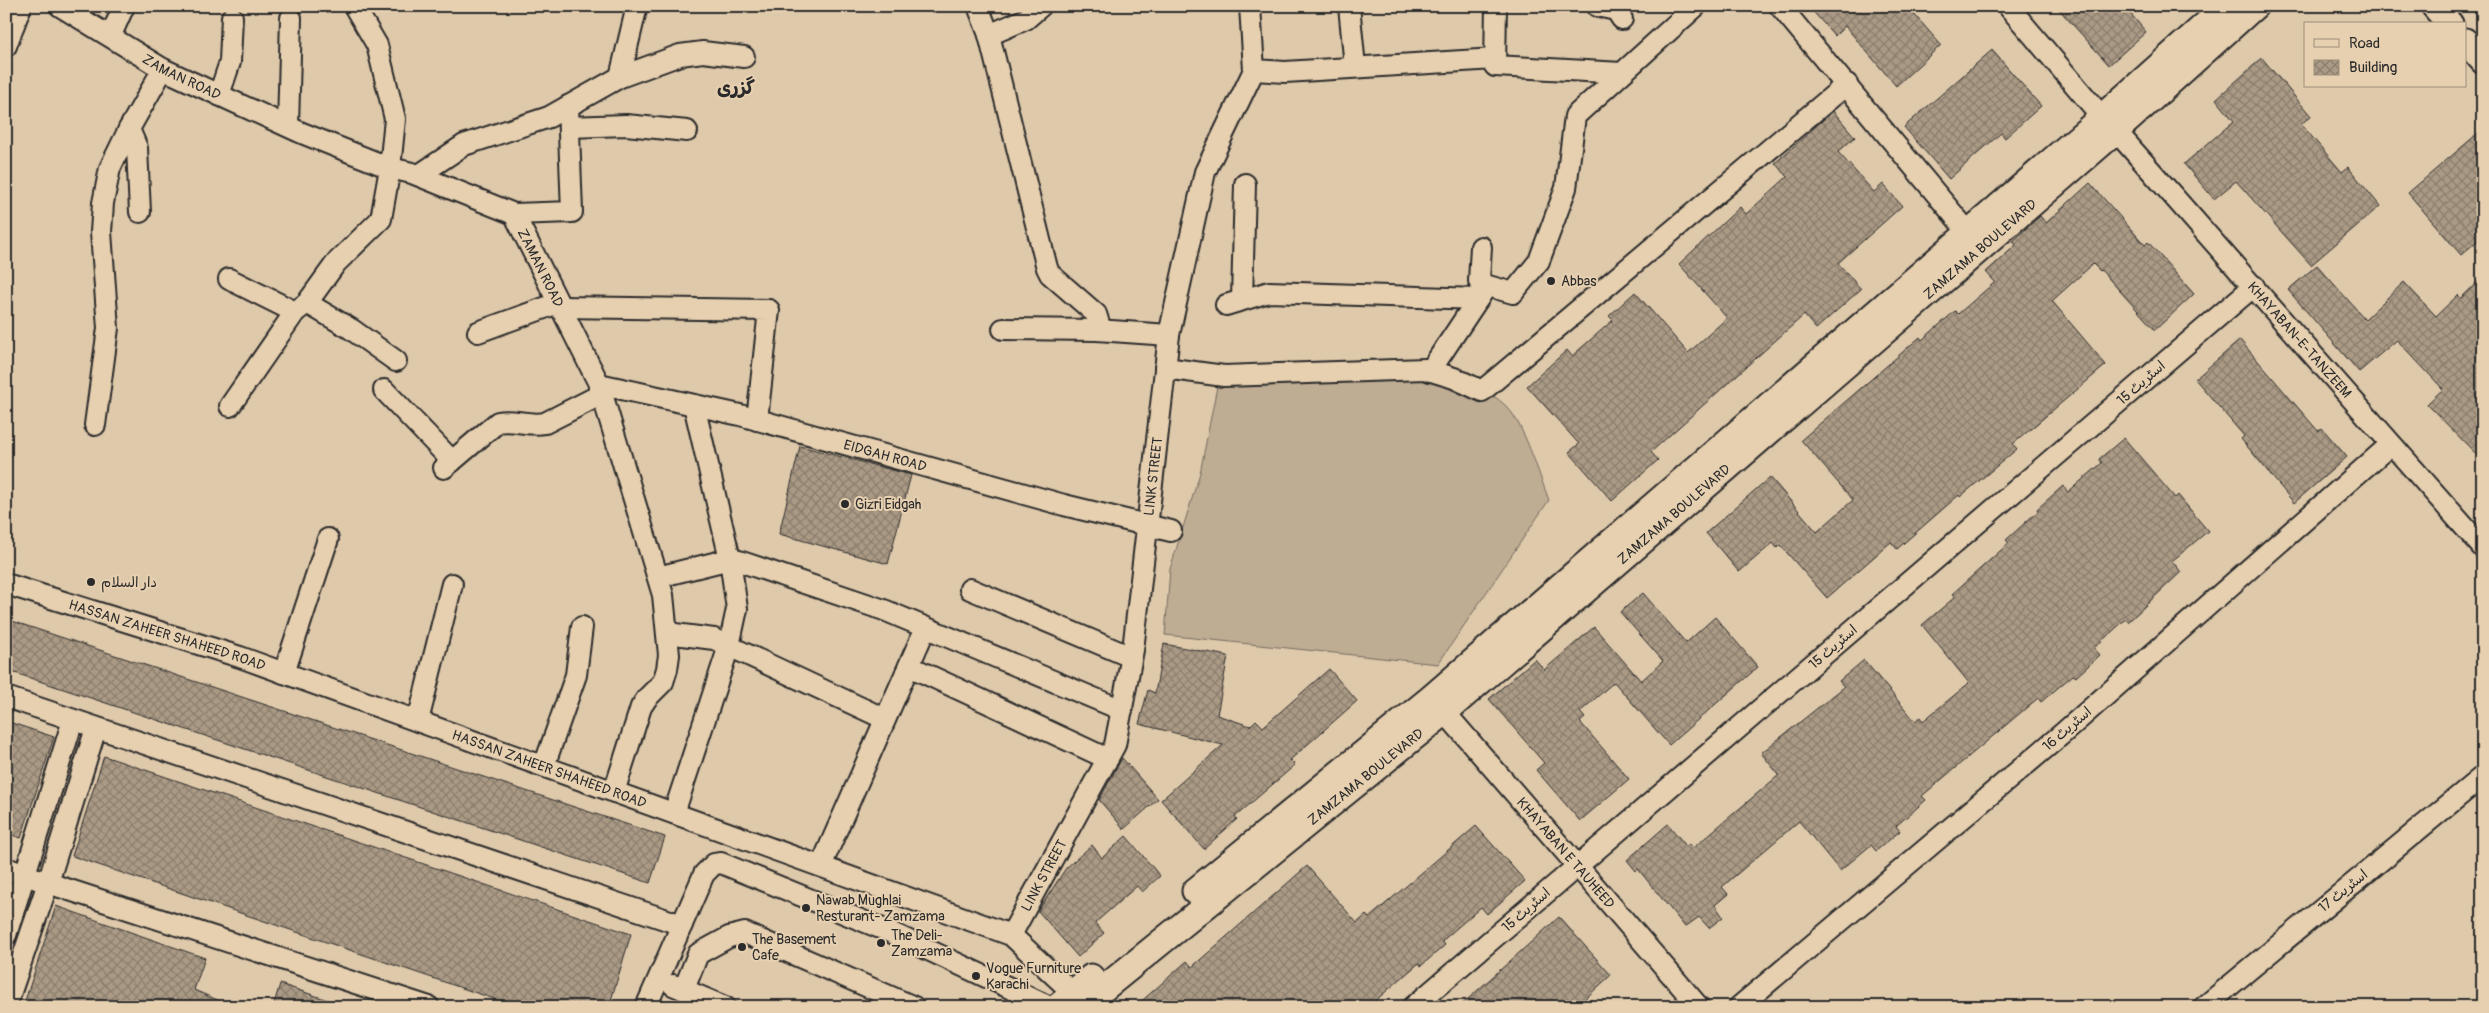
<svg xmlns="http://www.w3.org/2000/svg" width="2489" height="1013" font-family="Pangolin,'Playpen Sans Arabic',sans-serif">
<defs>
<pattern id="building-cross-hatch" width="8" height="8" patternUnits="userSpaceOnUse" patternTransform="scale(1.25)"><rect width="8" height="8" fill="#aa9a85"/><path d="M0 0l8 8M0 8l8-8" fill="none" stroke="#8b7e6d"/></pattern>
</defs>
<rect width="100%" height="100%" fill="#dfc9ab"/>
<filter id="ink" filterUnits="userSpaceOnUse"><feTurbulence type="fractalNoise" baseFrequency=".02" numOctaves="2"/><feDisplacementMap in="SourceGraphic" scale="10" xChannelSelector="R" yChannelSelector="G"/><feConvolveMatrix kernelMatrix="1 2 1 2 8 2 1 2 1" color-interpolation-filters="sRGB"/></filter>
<g filter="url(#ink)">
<path fill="#beac93" stroke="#746c5f" d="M1425,369C1452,378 1487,386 1508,408C1525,427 1539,475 1549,500L1438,664L1165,635L1170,569L1200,473L1219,376Z"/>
<g fill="url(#building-cross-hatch)" stroke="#2b2b2b">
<polygon points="1808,6 1907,6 1941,45 1896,86 1845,26 1835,36"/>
<polygon points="2056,6 2124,6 2146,32 2109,65"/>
<polygon points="1992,50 2041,106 2005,138 2001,133 1949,179 1904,127"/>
<polygon points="2262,58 2311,116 2301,124 2342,172 2348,167 2380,206 2311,265 2236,181 2214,199 2184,164 2234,121 2216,99"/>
<polygon points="1833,111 1855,137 1838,152 1874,192 1883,184 1902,206 1838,263 1861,289 1816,329 1804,315 1651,452 1658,460 1612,501 1569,452 1579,444 1527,386 1567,350 1572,356 1613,320 1609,316 1635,292 1688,353 1727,318 1679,264 1740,207 1746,214 1787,177 1775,163"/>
<polygon points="2483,129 2483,236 2461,255 2408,193"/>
<polygon points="2090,183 2145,245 2148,242 2194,294 2155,330 2101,270 2100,271 2093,264 2052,301 2106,365 2013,444 2017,449 1960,497 1959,495 1897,549 1891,542 1827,598 1780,545 1777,548 1773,543 1739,572 1706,533 1770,477 1817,532 1853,500 1801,440 1920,337 1922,340 1955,311 1958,314 1995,282 1986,272 2016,245 2013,241 2040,216 2046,223"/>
<polygon points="2317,265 2365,319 2404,282 2436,316 2458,295 2461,298 2483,277 2483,461 2427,404 2443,389 2397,340 2359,372 2288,290"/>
<polygon points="2240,340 2318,431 2322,428 2347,457 2294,503 2241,439 2244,436 2195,379"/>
<polygon points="2124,438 2175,498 2178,495 2208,531 2172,561 2181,572 2128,622 2126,619 2094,648 2100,655 2076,677 2073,675 2041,702 2038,698 1922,796 1926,800 1896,826 1900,831 1876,851 1871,845 1840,871 1799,821 1722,887 1728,894 1715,905 1723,917 1709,928 1699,917 1685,927 1638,869 1636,871 1627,860 1668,824 1686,846 1690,844 1693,848 1779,775 1761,753 1844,687 1839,681 1864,660 1915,721 1920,717 1923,721 1969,683 1922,625 1955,597 1952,594 2009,543 2006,540 2038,511 2037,509 2063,486 2068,492 2102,463 2099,459"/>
<polygon points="800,446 911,475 888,564 779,534"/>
<polygon points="1643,593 1686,643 1715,617 1758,667 1669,745 1614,682 1580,712 1585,718 1580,722 1629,779 1580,821 1536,770 1544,763 1489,699 1535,659 1544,670 1594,627 1641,681 1663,661 1620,612"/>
<polygon points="6,619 665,837 650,883 6,670"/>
<polygon points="1164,644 1228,656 1217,715 1250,726 1256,720 1263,727 1329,669 1357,701 1290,760 1295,765 1235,817 1237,819 1204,849 1161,800 1223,745 1139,724 1148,690 1155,693"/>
<polygon points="6,721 54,737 21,838 6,833"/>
<polygon points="104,756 631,934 609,1007 518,1007 72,856"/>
<polygon points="1122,758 1158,799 1124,829 1099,800"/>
<polygon points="1476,826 1525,881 1487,914 1481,907 1442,941 1445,945 1421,966 1419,963 1368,1007 1135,1007 1187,961 1192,967 1307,866 1357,923 1366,915 1369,918"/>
<polygon points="1126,836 1160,876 1142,892 1137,886 1095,923 1104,933 1078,957 1038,911 1066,868 1092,845 1102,858"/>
<polygon points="56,906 205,958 194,990 234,1007 23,1007"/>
<polygon points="1559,917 1611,975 1576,1007 1459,1007"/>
<polygon points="280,984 340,1004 339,1007 273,1007"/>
</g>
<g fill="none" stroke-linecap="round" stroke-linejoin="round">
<defs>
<g id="minor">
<path id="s1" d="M60,6L163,69L219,95L302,133L390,168L412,173L514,214L599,384L663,595L669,655L667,669L663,682L647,698L641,707L614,792"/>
<polyline points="978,6 989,35 1047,268 1050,274 1096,314 1101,330"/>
<polyline points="1349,6 1355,67"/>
<polyline points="1496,6 1495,66 1622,73"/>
<polyline points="1597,6 1616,10 1622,19"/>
<polyline points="1780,6 1968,232"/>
<polyline points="2008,6 2102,117"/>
<polyline points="111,35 124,6"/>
<polyline points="989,35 1026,19 1041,6"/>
<polyline points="6,46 21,6"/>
<polyline points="1254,70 1285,72 1495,59"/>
<polyline points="620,77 637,6"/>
<polyline points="219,95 230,62 232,17"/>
<polyline points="288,126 291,18"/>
<polyline points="569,127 626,125 687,131"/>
<path id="s2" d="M2116,131L2483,548"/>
<polyline points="419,175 464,145 549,117 620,77 680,55 703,52 744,57"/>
<polyline points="140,212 137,148 129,129 163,69"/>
<polyline points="514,214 572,212 568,106"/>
<polyline points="229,279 295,312"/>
<polyline points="1481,284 1513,293 1539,261 1566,188 1575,116 1696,6"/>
<polyline points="1242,300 1245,184"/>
<polyline points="307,303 351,329 396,361"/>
<polyline points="1226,305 1269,292 1478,299"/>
<polyline points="561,307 769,310 757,420"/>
<polyline points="1003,329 1097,330 1169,335"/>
<polyline points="478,332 558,303"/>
<polyline points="1165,368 1224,376 1425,369 1454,378 1482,391 1847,84"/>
<polyline points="1430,371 1484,290 1479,281 1481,247"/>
<path id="s3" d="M599,384L740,415L1064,505L1171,531"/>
<polyline points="384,390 452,461"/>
<polyline points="230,406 295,312 307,303 336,263 381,219 390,168 395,119 377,45 354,6"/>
<polyline points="95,425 108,328 101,232 103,203 110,168 129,129"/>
<path d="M444,468L498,422C514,419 529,426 545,423L602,394"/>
<polyline points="658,577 730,559 739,561 884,610 1122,710"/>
<path id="s4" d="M6,584L240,657L1011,935L1072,992"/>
<polyline points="970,589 1131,657"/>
<polyline points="667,633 714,639 885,719"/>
<polyline points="909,666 1108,759"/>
<polyline points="284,673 328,539"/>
<polyline points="6,697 682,925"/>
<path id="s5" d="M1436,702L1699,1007"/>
<polyline points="418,721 452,584"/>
<polyline points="544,766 576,675 582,627"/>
<polyline points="674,813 729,646 737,609 730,559 694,405"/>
<polyline points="821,866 925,629"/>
<polyline points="6,868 48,883 429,1007"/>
<polyline points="6,935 73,720"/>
<path id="s6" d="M1011,935L1115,745L1133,650L1169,335L1205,172L1254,70L1250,6"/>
<polyline points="673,985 725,1007"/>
<polyline points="684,989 698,954 729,937 745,933 914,1007"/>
<polyline points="6,1006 48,883 96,728"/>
<polyline points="646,1007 704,874 714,864 721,863 890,932 1050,1007"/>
<polyline points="1413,1007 2254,286"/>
<polyline points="1739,1007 2062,734 2390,445"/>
<polyline points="2204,1007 2483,776"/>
</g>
<g id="major">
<polyline points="2434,6 2450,24"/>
<polyline points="2465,41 2483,61"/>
<polyline points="1195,891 1431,698 2102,117 2226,6"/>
<polyline points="1057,1007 1091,977"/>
<path id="s7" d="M1081,1007L1445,712L2116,131L2255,6"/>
</g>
</defs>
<use href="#minor" stroke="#2b2b2b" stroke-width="24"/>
<use href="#major" stroke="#2b2b2b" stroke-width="29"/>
<use href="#minor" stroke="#e7d0b0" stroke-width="20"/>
<use href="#major" stroke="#e7d0b0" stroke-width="25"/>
</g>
</g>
<g fill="#2b2b2b" stroke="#e7d0b0" stroke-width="2">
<circle cx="1551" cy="281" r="5"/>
<circle cx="845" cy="504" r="5"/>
<circle cx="91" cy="582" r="5"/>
<circle cx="806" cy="908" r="5"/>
<circle cx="881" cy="943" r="5"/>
<circle cx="742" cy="947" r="5"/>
<circle cx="976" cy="976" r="5"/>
</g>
<g text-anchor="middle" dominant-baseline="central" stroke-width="4" stroke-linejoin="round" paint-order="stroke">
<g font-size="14" fill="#2b2b2b" stroke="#e7d0b0">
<text stroke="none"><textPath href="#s1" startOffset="141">ZAMAN ROAD</textPath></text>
<text stroke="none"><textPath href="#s7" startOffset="1176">ZAMZAMA BOULEVARD</textPath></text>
<text stroke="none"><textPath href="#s1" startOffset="561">ZAMAN ROAD</textPath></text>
<text stroke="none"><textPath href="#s2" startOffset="278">KHAYABAN-E-TANZEEM</textPath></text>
<text transform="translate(2141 383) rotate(-41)">اسٹریٹ 15</text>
<text stroke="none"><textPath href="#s3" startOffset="295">EIDGAH ROAD</textPath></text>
<text stroke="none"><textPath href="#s6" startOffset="488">LINK STREET</textPath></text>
<text stroke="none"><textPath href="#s7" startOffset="771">ZAMZAMA BOULEVARD</textPath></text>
<text stroke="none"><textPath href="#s4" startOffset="169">HASSAN ZAHEER SHAHEED ROAD</textPath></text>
<text transform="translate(1833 647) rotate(-41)">اسٹریٹ 15</text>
<text transform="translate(2067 729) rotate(-41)">اسٹریٹ 16</text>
<text stroke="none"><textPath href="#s4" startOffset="574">HASSAN ZAHEER SHAHEED ROAD</textPath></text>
<text stroke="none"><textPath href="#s7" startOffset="366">ZAMZAMA BOULEVARD</textPath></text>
<text stroke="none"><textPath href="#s5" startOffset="199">KHAYABAN E TAUHEED</textPath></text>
<text stroke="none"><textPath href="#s6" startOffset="68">LINK STREET</textPath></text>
<text transform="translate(2343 891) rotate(-39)">اسٹریٹ 17</text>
<text transform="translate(1526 910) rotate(-41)">اسٹریٹ 15</text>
</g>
<g font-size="14" fill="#2b2b2b" stroke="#e7d0b0" text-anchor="start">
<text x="1561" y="281">Abbas</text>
<text x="855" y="504">Gizri Eidgah</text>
<text x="101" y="582">دار السلام</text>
<text x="816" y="900">Nawab Mughlai<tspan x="816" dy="16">Resturant- Zamzama</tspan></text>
<text x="891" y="935">The Deli-<tspan x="891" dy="16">Zamzama</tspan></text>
<text x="752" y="939">The Basement<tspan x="752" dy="16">Cafe</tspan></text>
<text x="986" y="968">Vogue Furniture<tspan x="986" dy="16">Karachi</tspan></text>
</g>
<g font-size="19" font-weight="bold" fill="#2b2b2b" stroke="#e7d0b0">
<text x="736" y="88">گزری</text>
</g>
</g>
<rect width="2489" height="1013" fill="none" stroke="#e7d0b0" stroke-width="25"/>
<rect x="12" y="12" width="2464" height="988" fill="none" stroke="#2b2b2b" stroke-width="2" filter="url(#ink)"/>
<rect x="2304" y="22" width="162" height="65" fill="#e7d0b0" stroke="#9c8e7b"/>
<rect x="2314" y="39" width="25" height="8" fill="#e7d0b0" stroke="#9c8e7b"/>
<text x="2349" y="48" font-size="15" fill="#2b2b2b">Road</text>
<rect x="2314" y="60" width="25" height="15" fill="url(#building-cross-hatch)" stroke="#9c8e7b"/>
<text x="2349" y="72" font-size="15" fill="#2b2b2b">Building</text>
</svg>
